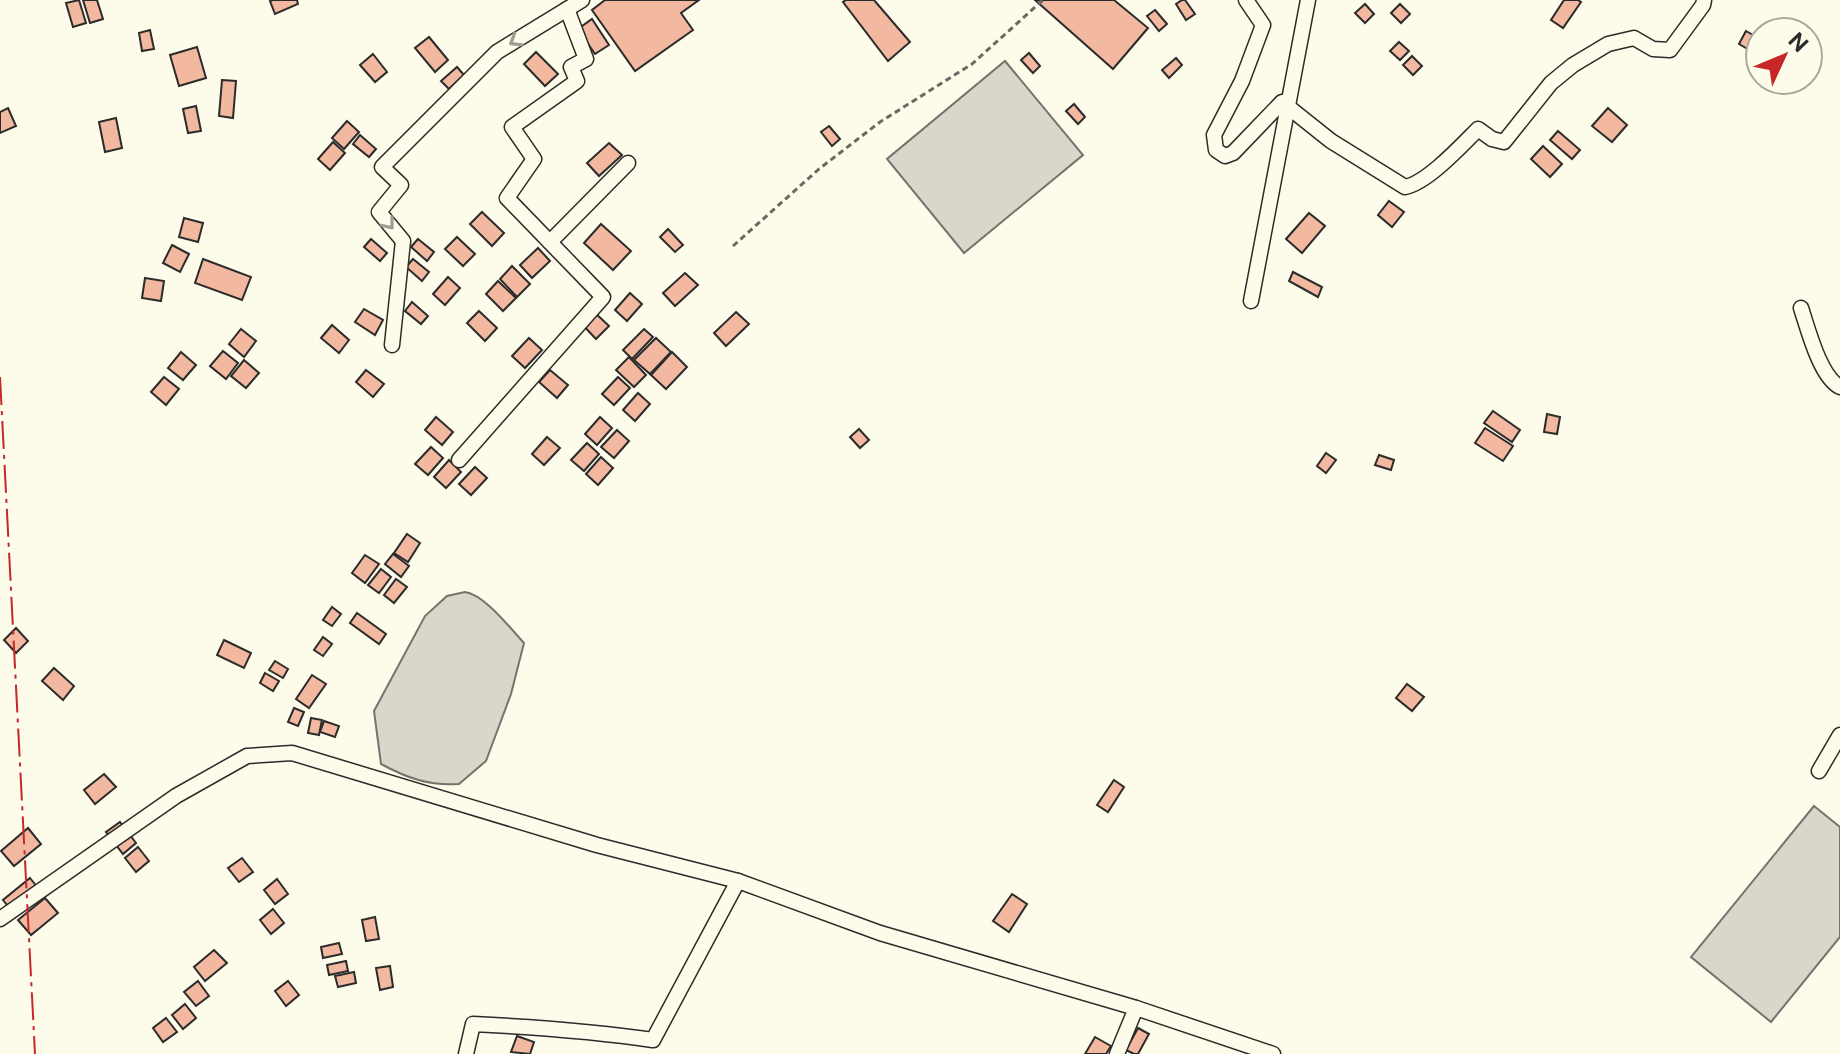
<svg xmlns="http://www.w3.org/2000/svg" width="1840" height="1054" font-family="'Public Sans',sans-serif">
<rect width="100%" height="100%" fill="#fdfbea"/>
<g fill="#d8d7c9" stroke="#74746e" stroke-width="2">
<polygon points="1005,61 1083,155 964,253 887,159"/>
<path d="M465,592C485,595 510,628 524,643L511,694L486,761L459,784C429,786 407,778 381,764L374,711L425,616L447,596Z"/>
<polygon points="1814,806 1840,827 1840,937 1771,1022 1691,957"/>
</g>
<g fill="#f2b8a0" stroke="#2b2b2b" stroke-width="2">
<polygon points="79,0 86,23 73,27 66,3"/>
<polygon points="83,0 97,0 103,19 90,23"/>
<polygon points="273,0 297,0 298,4 275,14 270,1"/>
<polygon points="605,0 699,0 681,13 693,30 635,71 592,10"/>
<polygon points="846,0 874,0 910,42 888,61 843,2"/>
<polygon points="1035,0 1114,0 1148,28 1113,69"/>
<polygon points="1182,0 1185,0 1195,14 1186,20 1176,4"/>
<polygon points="1564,0 1578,0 1581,2 1563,28 1551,20"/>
<polygon points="1365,4 1374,14 1365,23 1355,13"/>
<polygon points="1400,4 1410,14 1401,23 1391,13"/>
<polygon points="1155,10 1167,24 1159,31 1147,16"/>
<polygon points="592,19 609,45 595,54 578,29"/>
<polygon points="150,30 154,49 142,51 139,33"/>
<polygon points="1746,31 1760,39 1760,48 1756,54 1739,44"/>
<polygon points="429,37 448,60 435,72 415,48"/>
<polygon points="1399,42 1409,51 1400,60 1390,51"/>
<polygon points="197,47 206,78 179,86 170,55"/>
<polygon points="536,52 558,74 545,86 524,64"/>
<polygon points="1029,53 1040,66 1033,73 1021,60"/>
<polygon points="373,54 387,72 375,82 360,65"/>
<polygon points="1412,56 1422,66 1413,75 1403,65"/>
<polygon points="1176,58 1182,65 1169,78 1162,70"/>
<polygon points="457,67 464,75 449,89 441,81"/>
<polygon points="222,80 236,81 233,118 219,116"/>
<polygon points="1074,104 1085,117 1078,124 1066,111"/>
<polygon points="196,106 201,131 188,133 183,109"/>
<polygon points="8,108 16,126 0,133 0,112"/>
<polygon points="1608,108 1627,125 1612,142 1592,126"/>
<polygon points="116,118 122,148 105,152 99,122"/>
<polygon points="347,121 359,132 344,149 332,138"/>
<polygon points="829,126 840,139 832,146 821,132"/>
<polygon points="1558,131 1580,150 1572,159 1550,140"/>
<polygon points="360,135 376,149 369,157 353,144"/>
<polygon points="333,142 345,153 330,170 318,159"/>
<polygon points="609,143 622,155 599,176 587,163"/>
<polygon points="1543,146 1562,164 1550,177 1531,159"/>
<polygon points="1389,201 1404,212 1392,227 1378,215"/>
<polygon points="482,212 504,233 492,246 470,224"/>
<polygon points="1309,213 1325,226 1302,253 1286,239"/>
<polygon points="184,218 203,223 198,242 179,237"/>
<polygon points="601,224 631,251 613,270 584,243"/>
<polygon points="668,229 683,245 675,252 660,237"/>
<polygon points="457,237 475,254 463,266 445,249"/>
<polygon points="371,239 387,253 380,261 364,247"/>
<polygon points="418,239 434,252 427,261 411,247"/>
<polygon points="172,245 189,254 180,272 163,263"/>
<polygon points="538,248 550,261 532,278 520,265"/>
<polygon points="203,259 251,277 242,300 195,283"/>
<polygon points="413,259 429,272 422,281 406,267"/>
<polygon points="512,266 530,284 517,297 500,279"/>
<polygon points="1293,272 1322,287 1318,297 1289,281"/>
<polygon points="685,273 698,285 675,306 663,293"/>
<polygon points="448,277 460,288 445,305 433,294"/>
<polygon points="145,278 164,281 161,301 142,298"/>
<polygon points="498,281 516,298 503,311 486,294"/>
<polygon points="630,293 642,304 627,321 615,310"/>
<polygon points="412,302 428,316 421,324 405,311"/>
<polygon points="364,309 383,320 375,335 355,322"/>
<polygon points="591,309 609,326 596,339 579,321"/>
<polygon points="479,311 497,328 485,341 467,323"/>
<polygon points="736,312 749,324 726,346 714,333"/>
<polygon points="332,325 349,340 339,353 321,338"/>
<polygon points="241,329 256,341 244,357 229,344"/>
<polygon points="644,329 653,337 632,359 623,350"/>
<polygon points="529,338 542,350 525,368 512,356"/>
<polygon points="656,338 671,352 650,374 634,360"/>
<polygon points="223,351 238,363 226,379 210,366"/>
<polygon points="181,352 196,365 183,380 168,368"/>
<polygon points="672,352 687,367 666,389 651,375"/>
<polygon points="629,357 646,375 634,387 616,370"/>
<polygon points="244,360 259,373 246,388 231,376"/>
<polygon points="366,370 384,384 373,397 356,382"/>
<polygon points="550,370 568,385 557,398 539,382"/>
<polygon points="164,377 179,389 166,405 151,392"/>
<polygon points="618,377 630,388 614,405 602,394"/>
<polygon points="638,393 650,404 635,421 623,410"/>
<polygon points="1493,411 1520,430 1512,442 1484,423"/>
<polygon points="1547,414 1560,417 1557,434 1544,432"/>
<polygon points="436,417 453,432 442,445 425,430"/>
<polygon points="600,417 612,428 597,445 585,434"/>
<polygon points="1485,428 1513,446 1503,461 1475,443"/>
<polygon points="859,429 869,440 860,448 850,437"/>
<polygon points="617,430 629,441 614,458 601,447"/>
<polygon points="547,437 560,448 544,465 532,454"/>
<polygon points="587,443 599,454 584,471 571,460"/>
<polygon points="431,447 443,458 428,475 415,464"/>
<polygon points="1326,453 1336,460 1326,473 1317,466"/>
<polygon points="1379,455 1394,460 1391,470 1375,465"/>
<polygon points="601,457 613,468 598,485 586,474"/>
<polygon points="449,460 461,472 446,488 434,477"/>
<polygon points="475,467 487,478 471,495 459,484"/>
<polygon points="407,534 420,543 408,562 394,553"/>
<polygon points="393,554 409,566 401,577 385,564"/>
<polygon points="365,555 379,564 365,583 352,573"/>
<polygon points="381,569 391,577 379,593 368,585"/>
<polygon points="396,579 407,587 394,603 384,595"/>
<polygon points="332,607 341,614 332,626 323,620"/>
<polygon points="357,613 386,634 379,644 350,623"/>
<polygon points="16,628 28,641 16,653 4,640"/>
<polygon points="323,637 332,644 323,656 314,650"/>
<polygon points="224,640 251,653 244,668 217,655"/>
<polygon points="275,661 288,669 283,678 269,670"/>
<polygon points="54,668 74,686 63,700 42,681"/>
<polygon points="265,673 279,681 273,691 260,683"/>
<polygon points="312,675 326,684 309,708 296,699"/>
<polygon points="1407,684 1424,697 1412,711 1396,698"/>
<polygon points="294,708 304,712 298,726 288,722"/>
<polygon points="311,718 322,720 319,735 308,733"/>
<polygon points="324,721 339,726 335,737 320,732"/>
<polygon points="104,774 116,787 95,804 84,790"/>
<polygon points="1114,780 1124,787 1108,812 1097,805"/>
<polygon points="120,822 136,843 123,854 106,832"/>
<polygon points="28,828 41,844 14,866 1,851"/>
<polygon points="138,847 149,861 136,872 125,858"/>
<polygon points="242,858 253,872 239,882 228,868"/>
<polygon points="30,878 42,893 15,915 3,900"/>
<polygon points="277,879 288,894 275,904 264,890"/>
<polygon points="1012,894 1027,904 1009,932 993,921"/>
<polygon points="45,898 58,913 31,935 18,920"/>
<polygon points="273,909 284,923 271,934 260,920"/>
<polygon points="375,917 379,939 366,941 362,920"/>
<polygon points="339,943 342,954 323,958 321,947"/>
<polygon points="214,950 227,963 205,981 194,967"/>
<polygon points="346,961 348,971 329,975 327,965"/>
<polygon points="390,966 393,987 380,990 376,968"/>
<polygon points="354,972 356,983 338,987 335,976"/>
<polygon points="198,981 209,996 196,1006 184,992"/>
<polygon points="288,981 299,995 286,1006 275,991"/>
<polygon points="185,1004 196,1018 183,1029 172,1015"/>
<polygon points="166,1018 177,1032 163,1042 153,1028"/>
<polygon points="1138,1028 1149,1034 1138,1054 1134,1054 1126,1050"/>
<polygon points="517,1036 534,1042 530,1054 511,1052"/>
<polygon points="1095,1037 1111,1046 1106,1054 1085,1054"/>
</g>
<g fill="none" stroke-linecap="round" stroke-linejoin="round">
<defs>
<g id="street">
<path d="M1246,0L1263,25L1242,81L1214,135L1216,150L1225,156L1233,153L1282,102L1331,141L1405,187C1427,183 1461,146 1478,129L1492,139L1504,142L1551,83L1573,65L1608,44L1634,38L1653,49L1670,50L1703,5L1704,0"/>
<polyline points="550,242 628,163"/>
<polyline points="1251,301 1308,0"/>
<path d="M1801,308C1808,329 1820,377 1840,387"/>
<polyline points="392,345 403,241 379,212 401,185 382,167 497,52 582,0"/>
<polyline points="459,460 603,297 507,198 534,159 512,127 577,81 571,67 586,59 567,9"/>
<polyline points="1819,771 1840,735"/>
<polyline points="0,919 176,796 247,756 292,753 597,845 738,881 880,933 1136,1008 1273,1054"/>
<path d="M466,1054L473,1024C534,1027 593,1031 653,1040L738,881"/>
<polyline points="1117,1054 1136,1008"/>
</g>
</defs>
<use href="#street" stroke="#2b2b2b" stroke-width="17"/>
<polyline stroke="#6a6964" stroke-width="3" stroke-dasharray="6 4" stroke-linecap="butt" points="733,246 819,169 880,122 972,64 1043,0"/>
<use href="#street" stroke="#fdfbea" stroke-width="14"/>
<polyline stroke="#c62828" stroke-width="2" stroke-dasharray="28 6 4 6" stroke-linecap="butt" points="0,377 35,1054"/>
</g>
<defs><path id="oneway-chevron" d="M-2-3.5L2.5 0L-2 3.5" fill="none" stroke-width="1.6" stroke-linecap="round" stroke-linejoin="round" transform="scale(2)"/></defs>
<g stroke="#9e9d94">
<use href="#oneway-chevron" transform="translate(515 41) rotate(148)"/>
<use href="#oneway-chevron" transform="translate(389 224) rotate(51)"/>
</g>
<g transform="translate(1784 56) rotate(46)"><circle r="38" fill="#fdfbea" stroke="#a9a89e" stroke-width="2"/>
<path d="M0-6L14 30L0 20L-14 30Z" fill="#c62828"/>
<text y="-12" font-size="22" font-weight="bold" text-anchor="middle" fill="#2b2b2b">N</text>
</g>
</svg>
